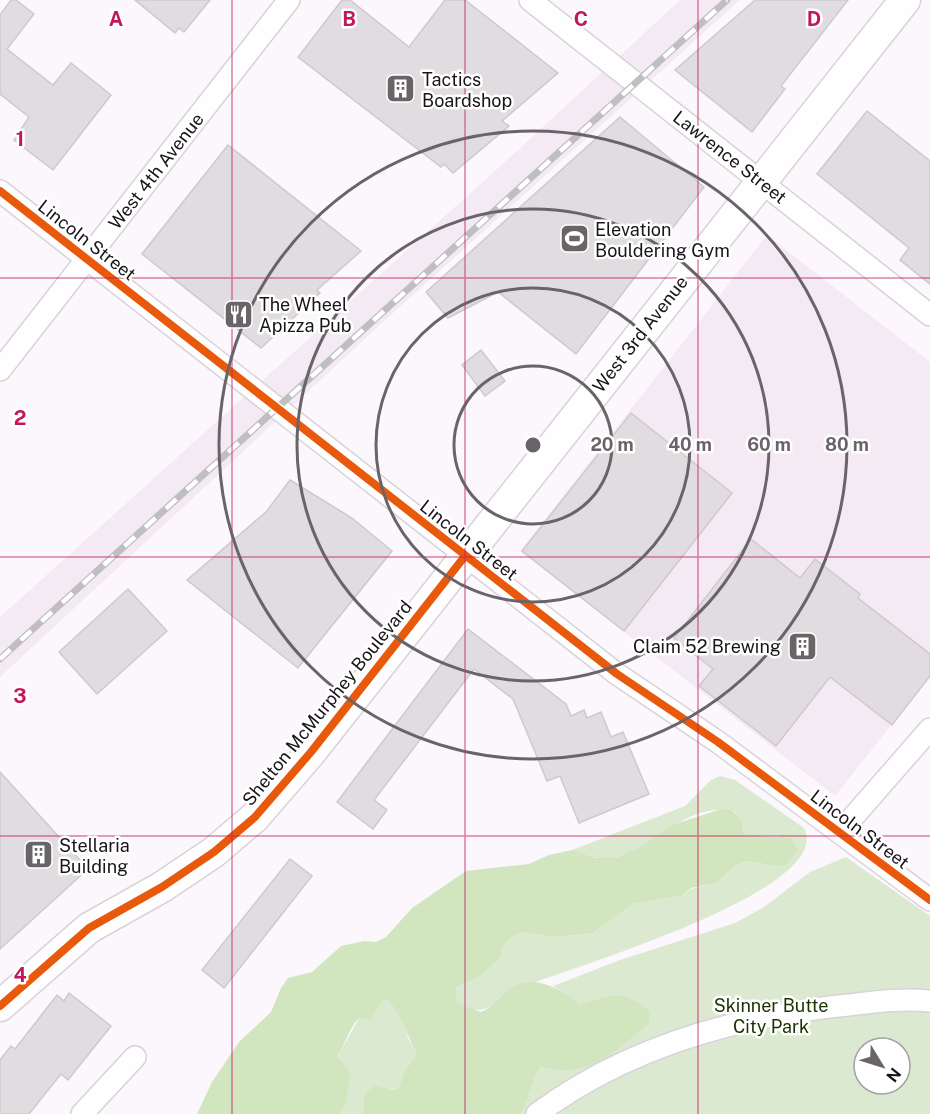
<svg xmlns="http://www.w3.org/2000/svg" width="930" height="1114" font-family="'Public Sans',sans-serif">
<rect width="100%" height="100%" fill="#fcf7fc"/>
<g fill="#f4eaf4">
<polygon points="680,0 740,0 382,323 0,677 0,617 506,161"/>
<polygon points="767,235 930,362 930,676 835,796 520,551"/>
</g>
<g fill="#dce9d1" fill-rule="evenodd">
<path d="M720,776L735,780L804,828C837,889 573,967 533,983C496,984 499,1026 456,1003V987L481,976L500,958L502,947L510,938L522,932L554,937L593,933L633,904L681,896L691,889L716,883L736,865L748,861L774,866L780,836L756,837L744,833L741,820L733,810C679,804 658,849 617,857C601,861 587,856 572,850L685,806L711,780Z"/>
<path d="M846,857L930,916V1114H402L602,999L580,1004L553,986L620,960L735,923L764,907L810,872ZM864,1048H900V1084H864Z"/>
<polygon points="388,1000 404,1019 408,1038 417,1054 404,1072 399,1088 364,1095 364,1108 361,1114 339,1114 337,1058 359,1018 370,1019 383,1001"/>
</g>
<path fill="#d1e5bf" d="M721,809L732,810L741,820L744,833C760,839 775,835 792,839L798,850L786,865L774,866L748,861L736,865L716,883L691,888L681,896L633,904L593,933L554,937L522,932L510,938L502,947L500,958L481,976L456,987V1003L481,1012C494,1007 499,997 510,989C534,972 560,989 580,1004C617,995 618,988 650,1011L649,1023C625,1043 601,1068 569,1070C560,1071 550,1068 541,1066C529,1081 531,1098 520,1114H361L364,1108V1095L374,1085L392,1090L399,1088L404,1072L417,1054C405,1032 405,1020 388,1000L383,1001L370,1020L359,1018C349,1027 345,1046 337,1057L350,1072L346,1103L339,1114H197L212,1082L239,1042L271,1012L281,988L288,978L312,972L341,946L364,941L376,942L386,937L412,908L466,871L529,864L549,855L572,850L595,858L618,857L641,847L672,825Z"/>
<g fill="#e0dce0" stroke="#cec9cd" stroke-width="1.5">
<polygon points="11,0 16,0 34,14 7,49 53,85 71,63 111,95 53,170 14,140 29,117 0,94 0,15"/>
<polygon points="135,0 210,0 184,32 179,28 175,33"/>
<polygon points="342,0 350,0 409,47 445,0 465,0 558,73 502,121 509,126 453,173 444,164 441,167 298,57"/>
<polygon points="755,0 848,0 781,86 785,89 752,132 675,70"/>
<polygon points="867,111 930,161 930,284 900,260 909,248 817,174"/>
<polygon points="620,117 704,187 576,354 498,292 448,318 426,292"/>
<polygon points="228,145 361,251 317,290 320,293 261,348 142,254"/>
<polygon points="481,350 505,381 485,396 462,365"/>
<polygon points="631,413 732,493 624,631 522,551"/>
<polygon points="290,480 352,518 392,551 298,668 187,580 266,512"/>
<polygon points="751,539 800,578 815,559 860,594 858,598 930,654 930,676 892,725 830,677 776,746 699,686 713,669 674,638"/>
<polygon points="128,589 167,631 97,694 59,652"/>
<polygon points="468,629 566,704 571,716 584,710 587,718 601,712 611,737 623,732 649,794 579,823 560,776 547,781 513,699 474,669 374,800 387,810 373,829 337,802"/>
<polygon points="0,772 88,869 0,949"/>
<polygon points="290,859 312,876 224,988 202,970"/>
<polygon points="69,993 111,1026 68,1080 61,1074 29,1114 0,1114 0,1060 11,1046 15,1049 57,995 64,1001"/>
</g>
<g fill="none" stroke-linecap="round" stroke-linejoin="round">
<defs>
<g id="street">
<polyline points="530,0 930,315"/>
<polyline points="0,191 617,674 718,742 930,900"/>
<polyline points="0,370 289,0"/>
<polyline points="840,832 930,729"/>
<polyline points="82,1114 135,1057"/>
<path d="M537,1114C627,1047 738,1016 848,1005C874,1002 904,998 930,1001"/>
</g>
<polyline id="secondary" points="0,1006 89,928 162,887 214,852 255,817 311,752 905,0"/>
</defs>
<use href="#street" stroke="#d7d3d7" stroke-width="24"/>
<use href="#secondary" stroke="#d7d3d7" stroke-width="33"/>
<use href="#street" stroke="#fffeff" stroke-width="21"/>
<use href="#secondary" stroke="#fffeff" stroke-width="30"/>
<defs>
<polyline id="rail" points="0,659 727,0"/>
</defs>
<use href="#rail" stroke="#c0bfc0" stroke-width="7"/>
<use href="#rail" stroke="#fff" stroke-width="4.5" stroke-dasharray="14" stroke-linecap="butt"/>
<defs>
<g id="cycleway">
<polyline points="0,191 617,674 718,742 930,900"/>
<polyline points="0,1006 89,928 162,887 214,852 255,817 311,752 465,556"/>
</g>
</defs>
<use href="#cycleway" stroke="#fff" stroke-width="11"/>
<use href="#cycleway" stroke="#e8590c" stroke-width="8"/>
</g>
<path fill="none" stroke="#c2185b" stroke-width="1.5" stroke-opacity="0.55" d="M232,0V1114M465,0V1114M698,0V1114M0,278H930M0,557H930M0,836H930"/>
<g fill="none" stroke="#686468" stroke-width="3">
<circle cx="533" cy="445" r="79"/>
<circle cx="533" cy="445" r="157"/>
<circle cx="533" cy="445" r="236"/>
<circle cx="533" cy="445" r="314"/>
</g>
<defs>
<symbol id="building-square" viewBox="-11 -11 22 22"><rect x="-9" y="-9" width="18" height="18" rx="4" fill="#686468" stroke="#fff"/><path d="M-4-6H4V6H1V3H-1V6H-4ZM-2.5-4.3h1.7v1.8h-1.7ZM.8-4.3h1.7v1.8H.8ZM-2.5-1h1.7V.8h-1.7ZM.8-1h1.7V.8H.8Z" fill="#fff"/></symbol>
<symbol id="stadium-square" viewBox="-11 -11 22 22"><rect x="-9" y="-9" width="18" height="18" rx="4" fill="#686468" stroke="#fff"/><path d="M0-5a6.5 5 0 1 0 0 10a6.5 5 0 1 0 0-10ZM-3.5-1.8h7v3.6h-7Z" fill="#fff"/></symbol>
<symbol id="restaurant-square" viewBox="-11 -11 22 22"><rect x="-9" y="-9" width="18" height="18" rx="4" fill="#686468" stroke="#fff"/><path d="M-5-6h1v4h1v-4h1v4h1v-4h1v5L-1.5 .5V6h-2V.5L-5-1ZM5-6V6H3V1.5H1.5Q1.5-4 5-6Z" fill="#fff"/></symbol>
</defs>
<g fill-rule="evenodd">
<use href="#building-square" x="384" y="72" width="33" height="33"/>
<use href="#stadium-square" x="558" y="222" width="33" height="33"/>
<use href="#restaurant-square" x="222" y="298" width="33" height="33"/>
<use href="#building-square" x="786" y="630" width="33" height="33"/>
<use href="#building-square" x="22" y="838" width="33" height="33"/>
</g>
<g text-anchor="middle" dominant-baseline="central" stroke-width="5" stroke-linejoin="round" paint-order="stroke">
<g font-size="18" fill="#181518" stroke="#fff" text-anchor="start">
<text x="422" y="79">Tactics<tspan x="422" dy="21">Boardshop</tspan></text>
<text x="595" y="229">Elevation<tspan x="595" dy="21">Bouldering Gym</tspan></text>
<text x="259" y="304">The Wheel<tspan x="259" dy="21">Apizza Pub</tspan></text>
<text x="781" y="646" text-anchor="end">Claim 52 Brewing</text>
<text x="59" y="845">Stellaria<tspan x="59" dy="21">Building</tspan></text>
</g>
<g font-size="18" fill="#181518" stroke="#fff">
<text transform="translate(730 157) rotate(38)">Lawrence Street</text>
<text transform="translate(156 171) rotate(-52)">West 4th Avenue</text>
<text transform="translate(87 240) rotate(38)">Lincoln Street</text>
<text transform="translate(640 334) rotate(-52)">West 3rd Avenue</text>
<text transform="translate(469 540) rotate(38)">Lincoln Street</text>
<text transform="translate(327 703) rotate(-51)">Shelton McMurphey Boulevard</text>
<text transform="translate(860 829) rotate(37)">Lincoln Street</text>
</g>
<g font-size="18" fill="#1a3200" stroke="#fff">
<text x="771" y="1005">Skinner Butte<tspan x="771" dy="21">City Park</tspan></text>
</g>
</g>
<g font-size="20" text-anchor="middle" font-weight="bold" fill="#c2185b" stroke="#fff" stroke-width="5" stroke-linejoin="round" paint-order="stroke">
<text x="116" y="26">A</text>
<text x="349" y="26">B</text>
<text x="581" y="26">C</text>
<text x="814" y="26">D</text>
<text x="20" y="146">1</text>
<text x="20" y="425">2</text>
<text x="20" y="703">3</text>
<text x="20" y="982">4</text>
</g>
<circle cx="533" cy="445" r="9" fill="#686468" stroke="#fff" stroke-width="3"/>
<g font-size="18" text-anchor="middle" font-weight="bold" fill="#686468" stroke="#fff" stroke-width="5" stroke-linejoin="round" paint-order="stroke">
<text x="612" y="451">20 m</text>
<text x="690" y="451">40 m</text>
<text x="769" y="451">60 m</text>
<text x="847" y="451">80 m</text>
</g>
<g transform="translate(882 1066) rotate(128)"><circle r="28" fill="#ffffff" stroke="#a3a1a3" stroke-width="1.5"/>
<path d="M0-4.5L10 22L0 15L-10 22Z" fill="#686468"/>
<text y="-9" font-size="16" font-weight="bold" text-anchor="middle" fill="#181518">N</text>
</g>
</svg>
